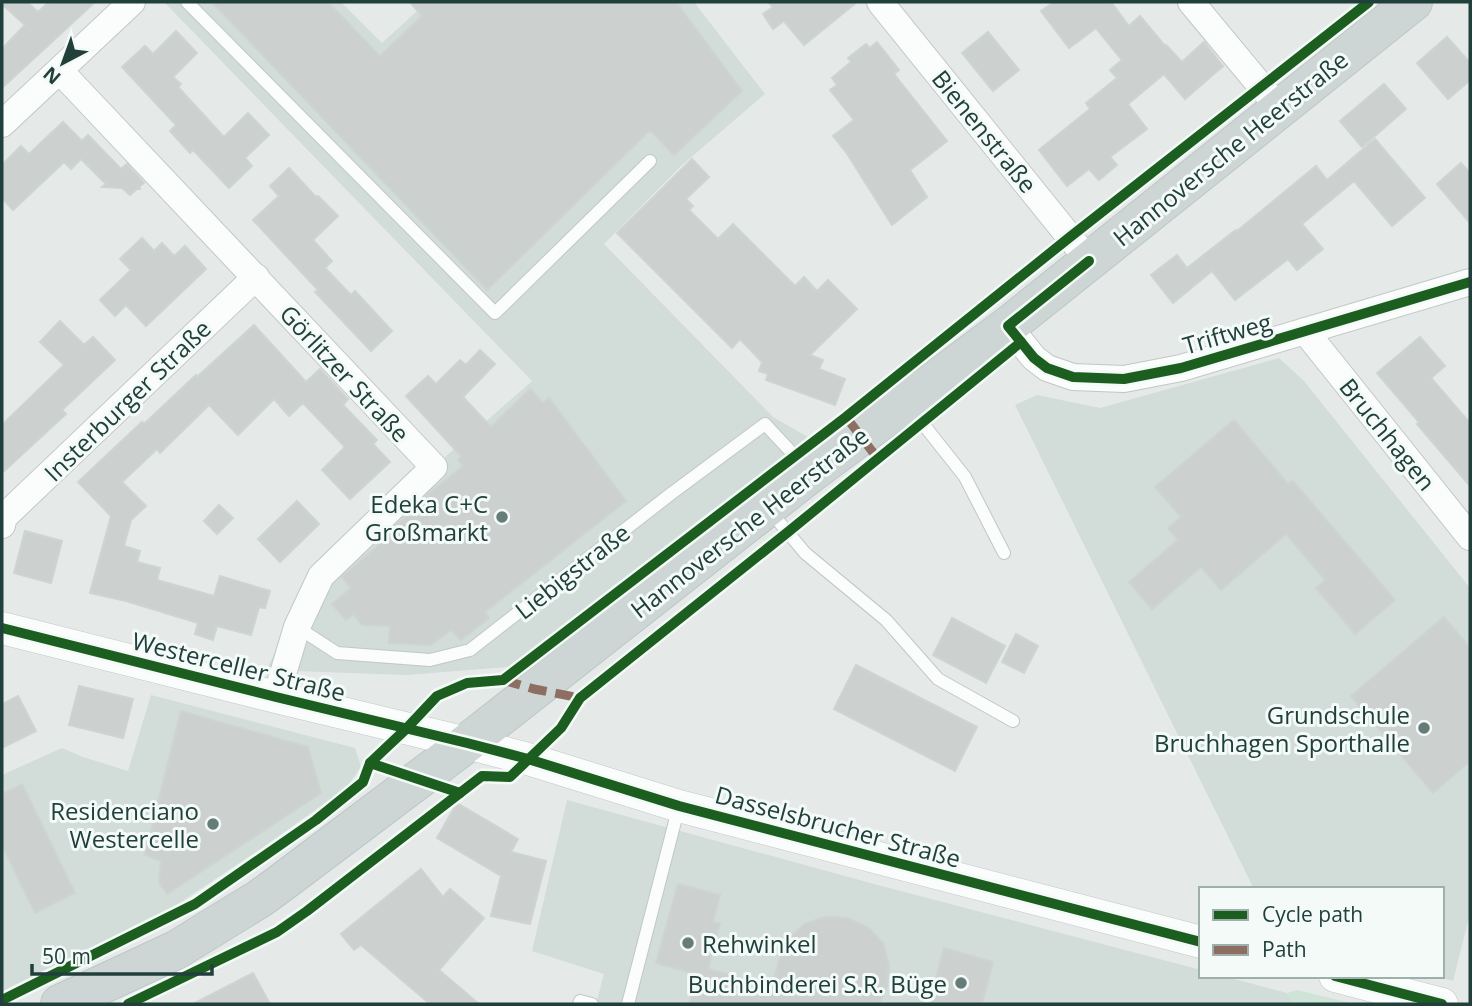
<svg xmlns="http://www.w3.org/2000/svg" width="1472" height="1006" font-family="'Open Sans',sans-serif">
<rect width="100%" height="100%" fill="#e5eae9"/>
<g fill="#d2dcd9">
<polygon points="164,2 341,2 382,43 427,2 694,2 765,94 681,166 604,244 773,417 808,437 518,666 407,675 267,670 308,577 532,381"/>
<polygon points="1279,358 1304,381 1470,588 1470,914 1453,981 1434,976 1442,976 1442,889 1254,889 1015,405 1037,395 1100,408"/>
<polygon points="151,695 355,748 361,767 346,788 262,848 136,932 2,992 2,775 62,748 83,757 128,771"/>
<polygon points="567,800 874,884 1201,970 1201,976 1223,976 1287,993 1293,1004 596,1004 604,974 532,951"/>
</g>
<polygon fill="#cde4d7" points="1297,990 1355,1004 1293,1004 1287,993"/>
<g fill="#ccd1d0" stroke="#ced4d2" stroke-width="2">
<polygon points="2,2 27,2 38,12 49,2 95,2 2,88 2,49 25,25 2,4"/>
<polygon points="212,2 328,2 380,56 422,16 410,2 676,2 742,91 674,155 650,130 487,290"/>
<polygon points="768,2 857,2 804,45 784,21 773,29 763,14 773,7"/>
<polygon points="1054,2 1111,2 1129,26 1140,16 1165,46 1166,45 1182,62 1204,42 1223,66 1185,99 1164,74 1128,104 1147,129 1110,157 1117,165 1099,180 1089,169 1067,186 1039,150 1090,109 1086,103 1117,78 1110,70 1122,60 1096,28 1069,48 1041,11"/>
<polygon points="176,31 197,53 173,77 181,84 178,87 224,137 248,113 269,135 245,158 252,166 229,188 193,150 190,153 170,131 176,125 122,67 145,46 153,54"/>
<polygon points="988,32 1019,70 993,91 962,53"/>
<polygon points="1447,37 1470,63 1470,80 1448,99 1417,63"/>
<polygon points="877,42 899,70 894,74 947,141 910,170 927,197 892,225 846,152 833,136 854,120 830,90 837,85 832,78 851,62 848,58 866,44 870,48"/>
<polygon points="1384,84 1406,109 1362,147 1340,121"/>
<polygon points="63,122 82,141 88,135 121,169 127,164 144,183 139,187 140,189 137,189 130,195 122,188 102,187 106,184 81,159 71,169 64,162 13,210 2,198 2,165 21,146 29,154"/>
<polygon points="1375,139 1425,198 1392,226 1354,181 1302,224 1323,249 1297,270 1288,259 1235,300 1212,271 1173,303 1151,275 1177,255 1187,268 1233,232 1236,230 1237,231 1316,166 1327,180"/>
<polygon points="692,159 709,177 686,199 693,206 689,210 718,239 733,224 795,286 804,277 817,291 828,280 857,309 810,355 823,360 819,369 845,379 835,405 766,380 768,374 759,371 762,362 740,339 732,348 617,233"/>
<polygon points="1461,163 1470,173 1470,223 1437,184"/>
<polygon points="289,168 316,197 318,196 338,216 313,240 332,261 325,268 351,295 355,291 392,331 371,351 315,292 318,290 253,220 279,196 270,186"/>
<polygon points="142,238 154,251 162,243 174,256 185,246 206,269 146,326 126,305 115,316 100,300 131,270 120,259"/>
<polygon points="60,321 84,345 93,337 115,360 62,410 66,414 2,473 2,425 64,365 40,342"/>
<polygon points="254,325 306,382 320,369 348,399 343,405 377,440 373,444 390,462 350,499 322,470 345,447 303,403 289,416 274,399 238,435 209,405 160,453 157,449 122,482 146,506 131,520 124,546 140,551 137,562 160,568 157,580 214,596 220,576 270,591 265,608 259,607 251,635 217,626 213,640 195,634 198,623 126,601 90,593 111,516 78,482 142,422 144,424 196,375 197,377"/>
<polygon points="1420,337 1445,366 1431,378 1470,423 1470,486 1417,424 1419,422 1377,373"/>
<polygon points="480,350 495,364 463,397 491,427 530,389 543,403 549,398 626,501 485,612 489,618 461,640 451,630 431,645 389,643 390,626 362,625 353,614 346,620 332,604 351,588 342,577 383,541 382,539 433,490 463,466 458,460 461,456 406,396 428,376 436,384 460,360 466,365"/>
<polygon points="1234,420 1288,484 1293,481 1395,600 1355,634 1316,588 1325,580 1286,534 1221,590 1201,567 1152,609 1129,582 1178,540 1168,528 1181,517 1155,487"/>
<polygon points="297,501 319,524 280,562 258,539"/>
<polygon points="219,505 233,518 217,534 204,521"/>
<polygon points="25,531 62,541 51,583 14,573"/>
<polygon points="1444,617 1470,648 1470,761 1433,793 1351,696"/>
<polygon points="952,618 1005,646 986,683 933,655"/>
<polygon points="1016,634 1038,646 1024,673 1002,662"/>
<polygon points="856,665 977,727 955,771 834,709"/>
<polygon points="79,686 133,699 123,738 69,725"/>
<polygon points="18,696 36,731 2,748 2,704"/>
<polygon points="181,711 308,747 321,793 167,894 159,882 161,861 145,855"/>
<polygon points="22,784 75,893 35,913 2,845 2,794"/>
<polygon points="457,803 518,839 511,852 546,861 530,924 491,916 501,876 437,838"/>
<polygon points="421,869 443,897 450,889 484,918 439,970 479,1004 430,1004 361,945 354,950 341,934"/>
<polygon points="678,884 720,895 713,922 720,923 708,969 772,986 779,960 789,939 804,924 825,917 848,918 869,928 883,943 889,965 887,987 879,1004 689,1004 697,974 656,963"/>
<polygon points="944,948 993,962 982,1004 929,1004"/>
<polygon points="253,973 270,1004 193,1004"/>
</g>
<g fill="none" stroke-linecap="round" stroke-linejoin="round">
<defs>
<g id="service">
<polyline points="187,2 495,313 650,161"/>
<polyline points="908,405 965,477 1004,553"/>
<polyline points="770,511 805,553 886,620 938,679 1013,721"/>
<polyline points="297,627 337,653 430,660 470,650 672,493 765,424 807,469"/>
<polyline points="579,1004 580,1001 592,1004"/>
<polyline points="628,1004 679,806"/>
</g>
<g id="minor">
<polyline points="880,2 1089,261"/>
<polyline points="1191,2 1279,108"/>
<polyline points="60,71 434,467 321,576 297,627 276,697"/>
<polyline points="2,124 132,2"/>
<polyline points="1008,326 1034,358 1047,368 1073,377 1124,379 1181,368 1470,282"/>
<polyline points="1305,331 1470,537"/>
<polyline points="2,525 4,517 256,277"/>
</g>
<g id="tertiary">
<polyline points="2,628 276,697 467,743 528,759 679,806 1201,942"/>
<polyline points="1335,976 1442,1004"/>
</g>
<polyline id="primary" points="60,1004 176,950 259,899 281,883 467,743 811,473 1008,326 1413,2"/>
</defs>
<use href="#service" stroke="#c2c7c6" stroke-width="14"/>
<use href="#minor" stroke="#c2c7c6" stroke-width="28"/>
<use href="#tertiary" stroke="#c2c7c6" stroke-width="33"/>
<use href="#primary" stroke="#bcc7c5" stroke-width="40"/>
<use href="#service" stroke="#fbfcfc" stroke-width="12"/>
<use href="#minor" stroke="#fbfcfc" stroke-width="26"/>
<use href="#tertiary" stroke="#fbfcfc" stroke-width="32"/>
<use href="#primary" stroke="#cdd6d5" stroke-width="38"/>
<g stroke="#8d6e63" stroke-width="9" stroke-dasharray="18 9" stroke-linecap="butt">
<polyline points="846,417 878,459"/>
<polyline points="503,680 534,689 580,698"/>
</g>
<defs>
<g id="cycleway">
<polyline points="1089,261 1008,326 1034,358 1047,368 1073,377 1124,379 1181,368 1470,282"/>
<polyline points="2,628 276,697 467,743 528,759 679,806 1201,942"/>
<polyline points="370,763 460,793"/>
<polyline points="1335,976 1442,1004"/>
<polyline points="2,1000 195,904 316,820 363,782 370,763 406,729 437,696 467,683 503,680 846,417 1070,237 1369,2"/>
<polyline points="128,1004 277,932 307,911 482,776 510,777 561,728 580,698 788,532 1021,342"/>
</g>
</defs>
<use href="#cycleway" stroke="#f3faf7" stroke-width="15"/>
<use href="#cycleway" stroke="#1b5e20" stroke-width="10"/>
</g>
<g fill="#667c79" stroke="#f3faf7" stroke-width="2.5">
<circle cx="502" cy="517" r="7"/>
<circle cx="1424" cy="728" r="7"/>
<circle cx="213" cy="824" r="7"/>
<circle cx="688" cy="943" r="7"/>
<circle cx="961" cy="983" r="7"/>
</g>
<g text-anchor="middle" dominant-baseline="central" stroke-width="6" stroke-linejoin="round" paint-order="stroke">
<g font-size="24" fill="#21403c" stroke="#f3faf7">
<text transform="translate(985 131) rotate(51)">Bienenstraße</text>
<text transform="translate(1230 148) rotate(-39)">Hannoversche Heerstraße</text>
<text transform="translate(1227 333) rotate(-16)">Triftweg</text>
<text transform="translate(345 373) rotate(47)">Görlitzer Straße</text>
<text transform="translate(127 400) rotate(-44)">Insterburger Straße</text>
<text transform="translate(1388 434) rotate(51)">Bruchhagen</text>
<text transform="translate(749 522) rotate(-38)">Hannoversche Heerstraße</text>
<text transform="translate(572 571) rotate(-38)">Liebigstraße</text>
<text transform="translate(239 666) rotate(14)">Westerceller Straße</text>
<text transform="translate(838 826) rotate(15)">Dasselsbrucher Straße</text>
</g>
<g font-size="24" fill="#21403c" stroke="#f3faf7" text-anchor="end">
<text x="488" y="503">Edeka C+C<tspan x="488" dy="28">Großmarkt</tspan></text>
<text x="1410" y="714">Grundschule<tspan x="1410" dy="28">Bruchhagen Sporthalle</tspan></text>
<text x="199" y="810">Residenciano<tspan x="199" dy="28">Westercelle</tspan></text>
<text x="702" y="943" text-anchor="start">Rehwinkel</text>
<text x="947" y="983">Buchbinderei S.R. Büge</text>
</g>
</g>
<rect width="1472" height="1006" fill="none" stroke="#21403c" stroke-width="7"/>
<rect x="1199" y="887" width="245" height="91" fill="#f3faf7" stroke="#9fb0ac" stroke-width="2"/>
<rect x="1213" y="910" width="35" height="10" fill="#1b5e20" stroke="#9fb0ac" stroke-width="2"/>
<text x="1262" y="922" font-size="21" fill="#21403c">Cycle path</text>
<rect x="1213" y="945" width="35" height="10" fill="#8d6e63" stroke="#9fb0ac" stroke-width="2"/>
<text x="1262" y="957" font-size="21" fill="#21403c">Path</text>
<g transform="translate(63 63) rotate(221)" stroke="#f3faf7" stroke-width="5" paint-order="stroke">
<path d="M0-5L12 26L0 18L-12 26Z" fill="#21403c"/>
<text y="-10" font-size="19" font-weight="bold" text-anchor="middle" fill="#21403c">N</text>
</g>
<path d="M32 964v10h180v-10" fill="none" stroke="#21403c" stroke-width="3.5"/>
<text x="42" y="964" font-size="21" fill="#21403c" stroke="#f3faf7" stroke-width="5" paint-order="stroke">50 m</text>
</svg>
